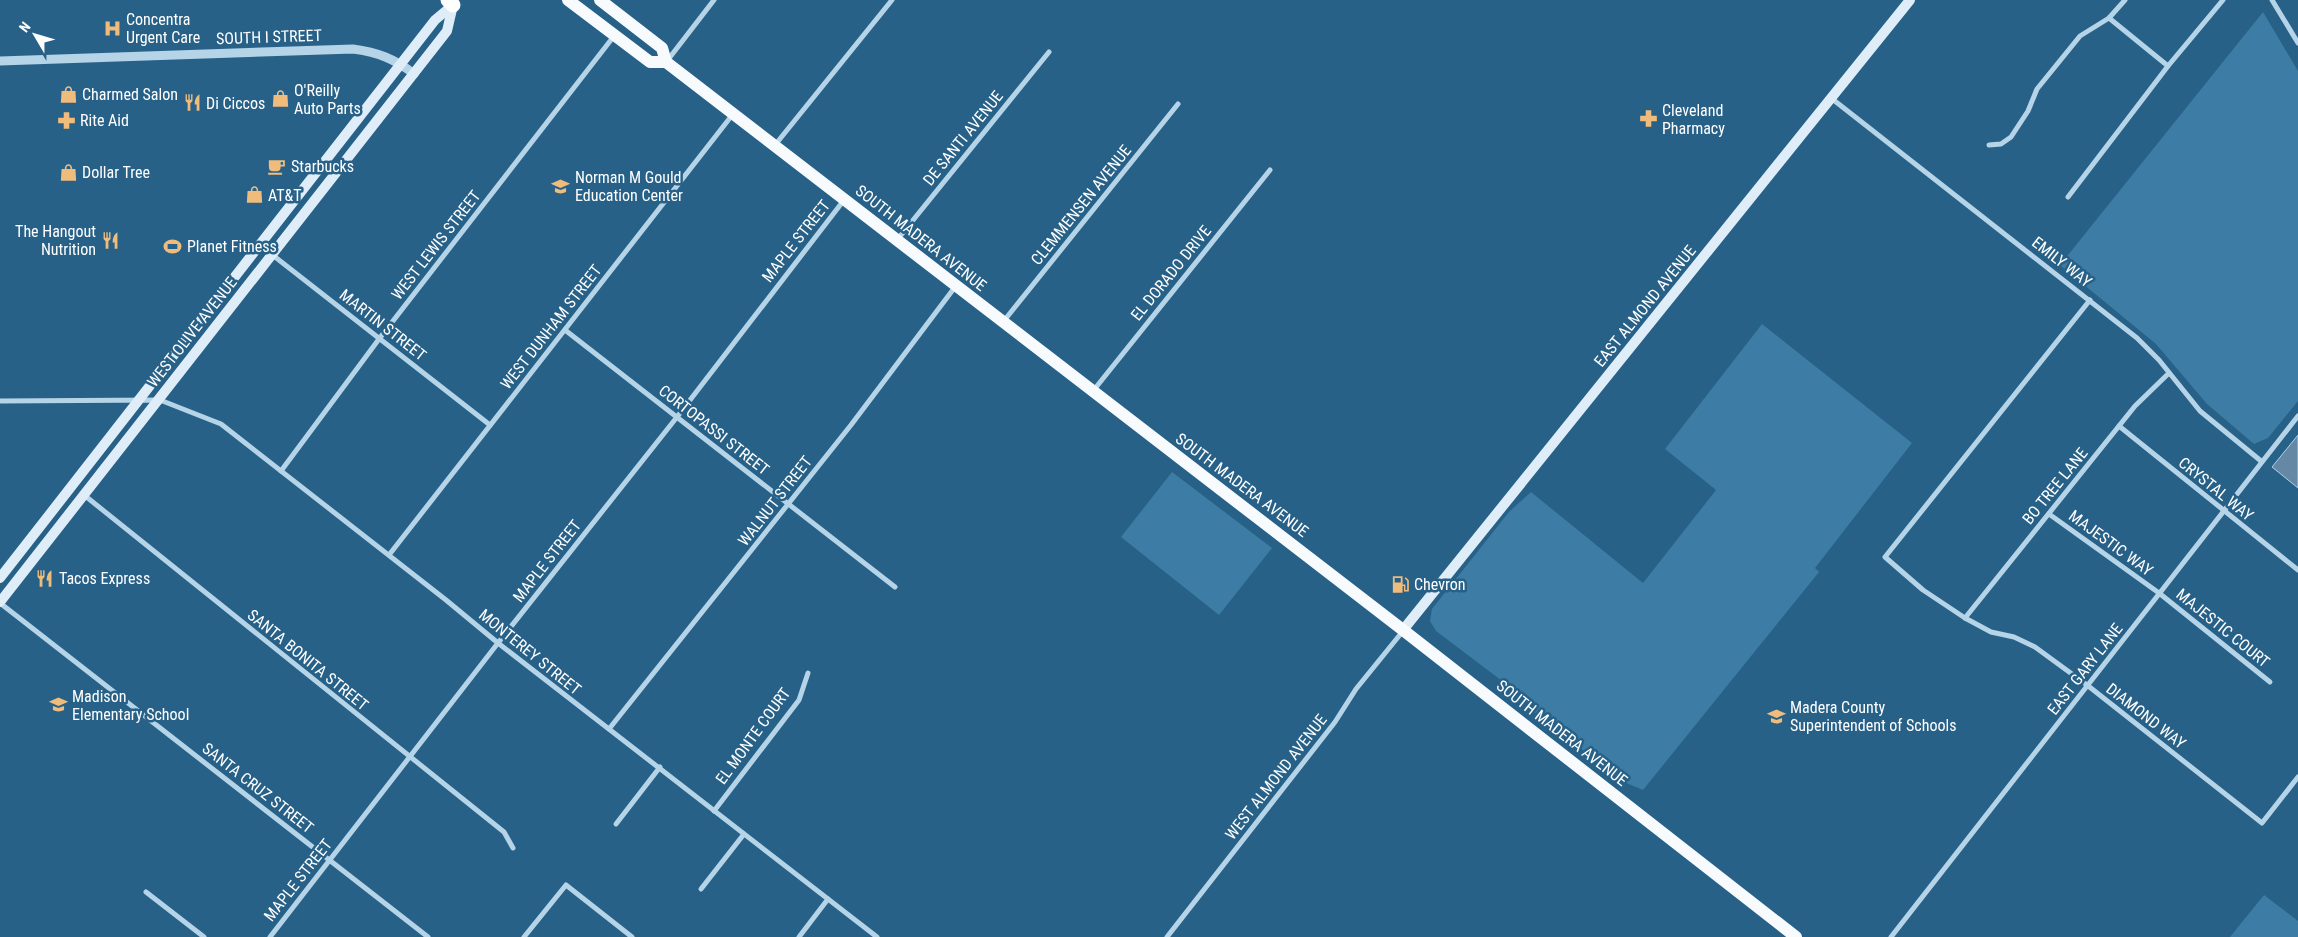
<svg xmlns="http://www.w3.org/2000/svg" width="2298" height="937" font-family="'Roboto Condensed',sans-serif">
<rect width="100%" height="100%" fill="#286188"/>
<g fill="#3d7ca4">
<polygon points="2263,12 2298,71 2298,401 2268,438 2254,444 2207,404 2156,344 2060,265"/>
<polygon points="1762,324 1912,443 1815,568 1819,572 1643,790 1624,782 1534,712 1514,690 1436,631 1430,621 1432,609 1509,512 1531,492 1643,583 1716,490 1665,449"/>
<polygon points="1172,472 1272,548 1219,615 1121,537"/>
<polygon points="2264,895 2298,921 2298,937 2230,937"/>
</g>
<polygon fill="#6589a4" stroke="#aad1e9" points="2298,435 2298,488 2272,467"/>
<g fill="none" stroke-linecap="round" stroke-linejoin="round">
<g stroke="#b5d4e8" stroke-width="5">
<polyline points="2272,0 2298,43"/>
<polyline points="2109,18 2168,66"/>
<polyline points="667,61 714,0"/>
<polyline points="1831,98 2137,338 2159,360 2200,411 2261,461"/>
<polyline points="775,145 892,0"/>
<polyline points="1989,145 2001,144 2011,137 2028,111 2037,89 2080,36 2109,18 2125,0"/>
<polyline points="2068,197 2168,66 2223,0"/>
<polyline points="897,240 1049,52"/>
<polyline points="261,246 490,425"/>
<polyline points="2090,300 1885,557 1923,590 1965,618 1991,632 2014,637 2035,647 2087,685 2262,823 2298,777"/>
<polyline points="1003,322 1178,104"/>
<polyline points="565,330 895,587"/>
<polyline points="1093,391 1270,170"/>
<polyline points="0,401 160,400 221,424 446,600 498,643 877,937"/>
<polyline points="2119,426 2298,570"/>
<polyline points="281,471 379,339 614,36"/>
<polyline points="84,495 504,832 513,848"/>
<polyline points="2049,514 2159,593 2270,682"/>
<polyline points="389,555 733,114"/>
<polyline points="0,603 428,937"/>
<polyline points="1965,618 2135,406 2169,373"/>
<polyline points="609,729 851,425 955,287"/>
<polyline points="714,811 799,700 808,673"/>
<polyline points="616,824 660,767"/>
<polyline points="701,889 744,834"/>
<polyline points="146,892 204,937"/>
<polyline points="270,937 498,643 677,417 844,200"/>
<polyline points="524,937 566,885 632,937"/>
<polyline points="799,937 828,899"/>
<polyline points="1167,937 1335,722 1356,689 1403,631"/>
<polyline points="1891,937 2298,416"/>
</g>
<path stroke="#b5d4e8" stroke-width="9" d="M0,61L353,49C377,52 395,59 414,74"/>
<g stroke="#dfedf8" stroke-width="10">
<polyline points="0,578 435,20 453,5"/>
<polyline points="0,602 447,31 453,5"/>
<polyline points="1403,630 1910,0"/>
</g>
<g stroke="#f7fbfe" stroke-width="12">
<polyline points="568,0 650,62 666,62"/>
<polyline points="600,0 662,48 666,62 1403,630 1796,937"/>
</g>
<polyline stroke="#fff" stroke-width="15" points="448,0 453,5"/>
</g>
<defs>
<symbol id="hospital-bare" viewBox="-9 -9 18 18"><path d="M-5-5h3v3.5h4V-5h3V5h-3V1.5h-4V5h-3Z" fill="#f0bc7c" stroke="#286188" stroke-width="2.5" paint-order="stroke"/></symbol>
<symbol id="shop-bare" viewBox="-9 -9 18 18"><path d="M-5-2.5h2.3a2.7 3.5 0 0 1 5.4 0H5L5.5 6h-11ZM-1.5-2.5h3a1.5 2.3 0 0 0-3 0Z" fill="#f0bc7c" stroke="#286188" stroke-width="2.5" paint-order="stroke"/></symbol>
<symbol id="restaurant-bare" viewBox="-9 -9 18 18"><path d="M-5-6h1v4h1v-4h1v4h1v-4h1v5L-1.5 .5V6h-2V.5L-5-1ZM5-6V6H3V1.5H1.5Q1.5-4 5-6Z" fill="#f0bc7c" stroke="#286188" stroke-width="2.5" paint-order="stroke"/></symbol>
<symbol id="pharmacy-bare" viewBox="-9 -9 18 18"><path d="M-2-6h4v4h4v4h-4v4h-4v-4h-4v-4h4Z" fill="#f0bc7c" stroke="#286188" stroke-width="2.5" paint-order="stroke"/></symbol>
<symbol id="cafe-bare" viewBox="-9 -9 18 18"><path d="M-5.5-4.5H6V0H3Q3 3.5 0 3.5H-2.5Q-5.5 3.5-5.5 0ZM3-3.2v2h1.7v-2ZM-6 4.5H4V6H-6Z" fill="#f0bc7c" stroke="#286188" stroke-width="2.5" paint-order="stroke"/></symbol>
<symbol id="school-bare" viewBox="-9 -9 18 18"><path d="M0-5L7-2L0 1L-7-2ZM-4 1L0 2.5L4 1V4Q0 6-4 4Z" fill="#f0bc7c" stroke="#286188" stroke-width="2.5" paint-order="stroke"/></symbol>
<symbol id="stadium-bare" viewBox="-9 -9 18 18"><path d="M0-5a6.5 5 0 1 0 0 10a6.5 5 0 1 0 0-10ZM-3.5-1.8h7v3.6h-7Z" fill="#f0bc7c" stroke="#286188" stroke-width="2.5" paint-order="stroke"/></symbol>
<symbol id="fuel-bare" viewBox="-9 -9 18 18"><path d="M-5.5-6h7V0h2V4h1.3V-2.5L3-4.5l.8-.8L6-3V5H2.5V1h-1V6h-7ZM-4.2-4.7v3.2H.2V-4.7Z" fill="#f0bc7c" stroke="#286188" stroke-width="2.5" paint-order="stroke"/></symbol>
</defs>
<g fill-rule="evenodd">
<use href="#hospital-bare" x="100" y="16" width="25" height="25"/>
<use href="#shop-bare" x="56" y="82" width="25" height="25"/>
<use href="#shop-bare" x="268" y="86" width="25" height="25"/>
<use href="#restaurant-bare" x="180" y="90" width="25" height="25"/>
<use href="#pharmacy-bare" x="1636" y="106" width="25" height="25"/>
<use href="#pharmacy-bare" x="54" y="108" width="25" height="25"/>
<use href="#cafe-bare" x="264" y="154" width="25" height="25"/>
<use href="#shop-bare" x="56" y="160" width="25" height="25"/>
<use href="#school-bare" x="548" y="174" width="25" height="25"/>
<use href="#shop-bare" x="242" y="182" width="25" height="25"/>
<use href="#restaurant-bare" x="98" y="228" width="25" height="25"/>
<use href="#stadium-bare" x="160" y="234" width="25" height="25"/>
<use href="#restaurant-bare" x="32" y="566" width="25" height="25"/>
<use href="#fuel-bare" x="1388" y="572" width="25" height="25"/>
<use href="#school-bare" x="46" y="692" width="25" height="25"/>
<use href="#school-bare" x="1764" y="704" width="25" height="25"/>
</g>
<g text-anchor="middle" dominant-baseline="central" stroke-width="5" stroke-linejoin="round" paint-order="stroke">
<g font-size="16" fill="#fff" stroke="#286188" text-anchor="start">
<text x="126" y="19">Concentra<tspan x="126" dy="18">Urgent Care</tspan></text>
<text x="294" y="90">O'Reilly<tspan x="294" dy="18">Auto Parts</tspan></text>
<text x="82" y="94">Charmed Salon</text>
<text x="206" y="103">Di Ciccos</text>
<text x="1662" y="110">Cleveland<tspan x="1662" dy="18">Pharmacy</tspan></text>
<text x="80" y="120">Rite Aid</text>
<text x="291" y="166">Starbucks</text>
<text x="82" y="172">Dollar Tree</text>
<text x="575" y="177">Norman M Gould<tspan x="575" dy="18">Education Center</tspan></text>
<text x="268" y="195">AT&amp;T</text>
<text x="96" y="231" text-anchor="end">The Hangout<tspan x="96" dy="18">Nutrition</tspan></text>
<text x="187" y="246">Planet Fitness</text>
<text x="59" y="578">Tacos Express</text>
<text x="1414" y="584">Chevron</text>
<text x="72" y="696">Madison<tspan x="72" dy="18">Elementary School</tspan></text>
<text x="1790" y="707">Madera County<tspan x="1790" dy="18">Superintendent of Schools</tspan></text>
</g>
<g font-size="16" fill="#fff" stroke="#286188">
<text transform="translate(269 37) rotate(-2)">SOUTH I STREET</text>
<text transform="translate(963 138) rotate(-51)">DE SANTI AVENUE</text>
<text transform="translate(1081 205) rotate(-51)">CLEMMENSEN AVENUE</text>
<text transform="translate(921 238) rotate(38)">SOUTH MADERA AVENUE</text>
<text transform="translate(796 241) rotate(-52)">MAPLE STREET</text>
<text transform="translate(436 245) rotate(-52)">WEST LEWIS STREET</text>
<text transform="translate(2062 262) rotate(38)">EMILY WAY</text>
<text transform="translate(1171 273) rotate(-51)">EL DORADO DRIVE</text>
<text transform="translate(1645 306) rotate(-51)">EAST ALMOND AVENUE</text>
<text transform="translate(383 325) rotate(38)">MARTIN STREET</text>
<text transform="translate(551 327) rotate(-52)">WEST DUNHAM STREET</text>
<text transform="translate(192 332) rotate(-52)">WEST OLIVE AVENUE</text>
<text transform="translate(714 430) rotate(38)">CORTOPASSI STREET</text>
<text transform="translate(1242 485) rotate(37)">SOUTH MADERA AVENUE</text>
<text transform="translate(2055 486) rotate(-51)">BO TREE LANE</text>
<text transform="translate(2216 489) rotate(39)">CRYSTAL WAY</text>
<text transform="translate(775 501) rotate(-52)">WALNUT STREET</text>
<text transform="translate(2111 543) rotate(36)">MAJESTIC WAY</text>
<text transform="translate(547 561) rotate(-52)">MAPLE STREET</text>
<text transform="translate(2223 628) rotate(39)">MAJESTIC COURT</text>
<text transform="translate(530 652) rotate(39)">MONTEREY STREET</text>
<text transform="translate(308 660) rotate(39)">SANTA BONITA STREET</text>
<text transform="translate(2085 669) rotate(-52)">EAST GARY LANE</text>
<text transform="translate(2146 716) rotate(38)">DIAMOND WAY</text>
<text transform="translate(1562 733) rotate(38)">SOUTH MADERA AVENUE</text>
<text transform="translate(753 736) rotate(-54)">EL MONTE COURT</text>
<text transform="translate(1276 777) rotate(-52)">WEST ALMOND AVENUE</text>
<text transform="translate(258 788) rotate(38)">SANTA CRUZ STREET</text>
<text transform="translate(298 880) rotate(-52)">MAPLE STREET</text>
</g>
</g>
<g transform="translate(35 35) rotate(308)" stroke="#286188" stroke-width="4" paint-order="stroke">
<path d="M0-4L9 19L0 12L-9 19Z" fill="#ffffff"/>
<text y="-8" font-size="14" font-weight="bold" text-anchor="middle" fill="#ffffff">N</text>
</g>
</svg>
